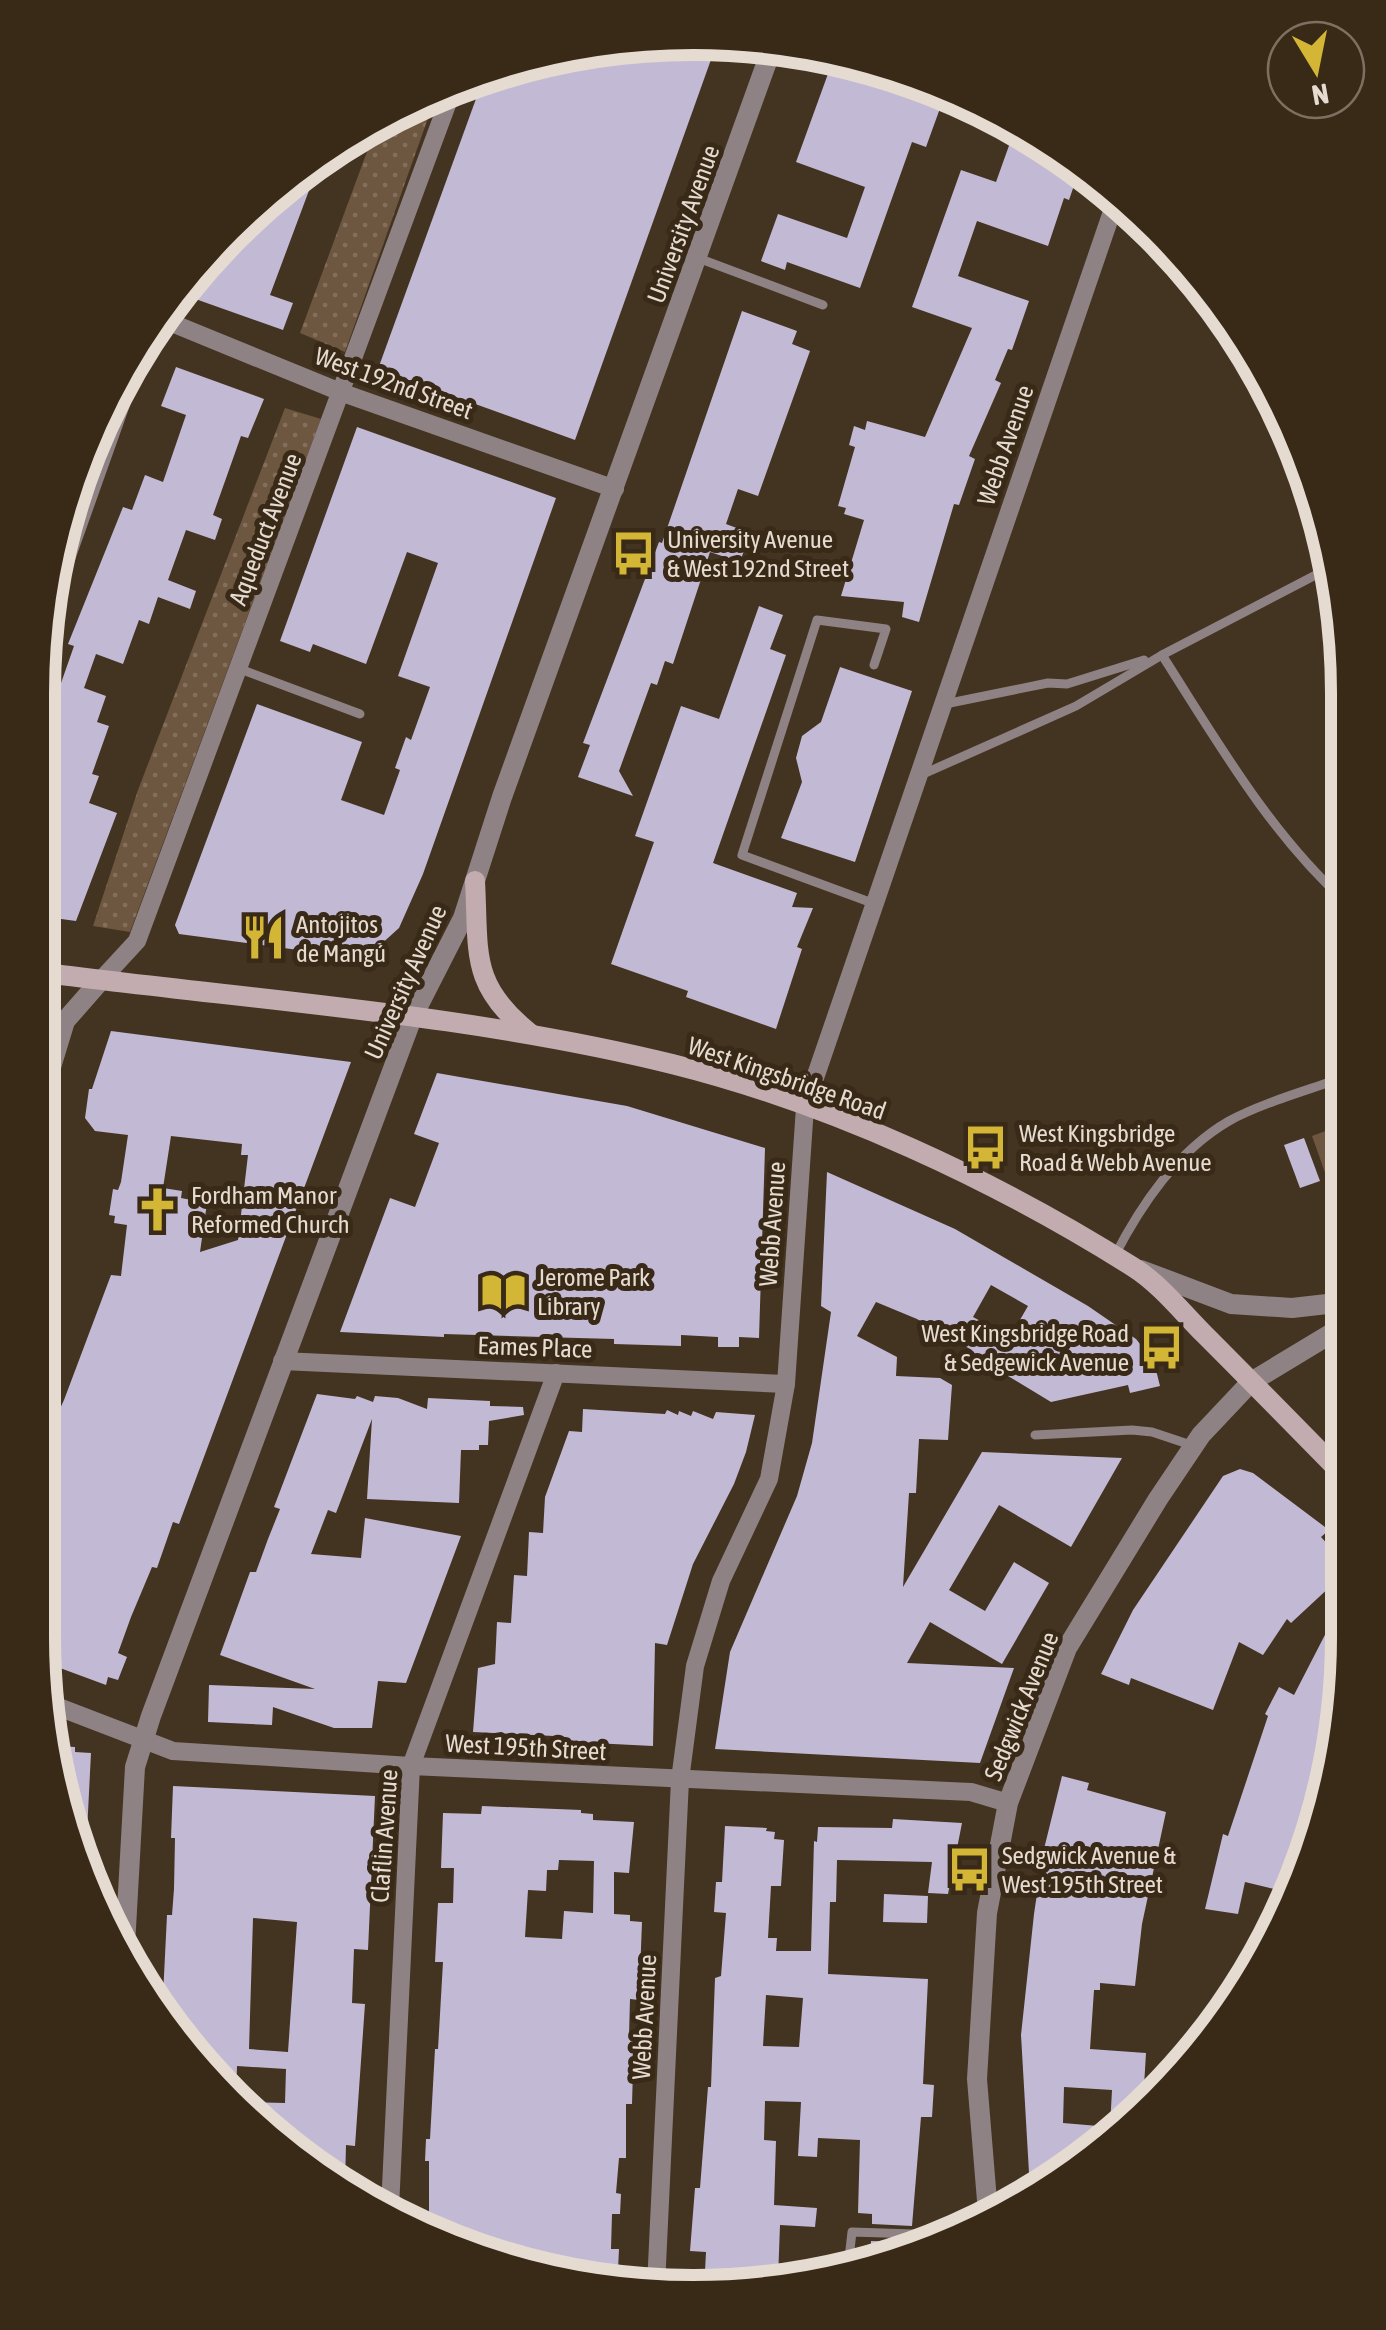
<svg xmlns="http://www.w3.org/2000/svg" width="1386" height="2330" font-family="'Asap Condensed',sans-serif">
<defs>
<pattern id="park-dots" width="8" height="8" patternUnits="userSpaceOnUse" patternTransform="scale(2.5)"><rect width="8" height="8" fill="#6e5740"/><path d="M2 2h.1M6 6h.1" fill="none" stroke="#836f5b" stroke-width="1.8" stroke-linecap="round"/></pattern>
</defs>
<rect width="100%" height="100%" fill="#433321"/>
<polygon fill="#6e5740" points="1347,1123 1347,1178 1329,1184 1312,1136"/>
<g fill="url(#park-dots)">
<polygon points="438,90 345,352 300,333 378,122"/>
<polygon points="285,408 321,419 130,932 93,926 138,790"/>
</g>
<g fill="#c2bad5" fill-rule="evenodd">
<polygon points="694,38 718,40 575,440 378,369 485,74 566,50"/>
<polygon points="833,60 910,87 913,78 947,89 926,147 912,142 860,288 787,262 785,270 761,261 778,214 847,238 865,187 796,162"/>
<polygon points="1016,126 1058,148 1080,168 1069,200 1064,198 1048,246 977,221 958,276 1029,301 1012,350 1008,349 995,380 1001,383 969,456 975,459 959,505 954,504 919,622 902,617 904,602 841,596 864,520 844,514 846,508 838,506 855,447 849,445 854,426 865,430 867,421 925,437 972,328 912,307 961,170 996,182"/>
<polygon points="323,153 270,295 293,303 283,330 187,296 197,269 215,275 233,227"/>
<polygon points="742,311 797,331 792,344 810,351 758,496 738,489 726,524 750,533 740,562 710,552 673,664 665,661 657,685 651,683 619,771 633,796 578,777 590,745 583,743 659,542 662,543"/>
<polygon points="176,367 264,399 248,438 241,436 213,515 222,519 215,540 186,530 168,580 196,591 190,609 158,597 149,624 139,620 123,664 96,654 84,688 106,696 97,722 109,726 92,774 99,776 89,803 117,813 76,921 39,916 39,733 49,705 53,706 74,646 68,644 123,507 132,510 145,475 163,482 186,415 161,406"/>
<polygon points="357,427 556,498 423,874 399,928 378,947 343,956 179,934 175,925 257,704 362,742 341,800 384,815 400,770 395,768 406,737 411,740 430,687 398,676 438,563 407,552 366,664 313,644 310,652 280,641"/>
<polygon points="759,606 783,615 770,649 786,655 713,863 797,893 792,907 813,908 797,947 802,949 776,1029 686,997 688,991 611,964 654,842 635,836 681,706 719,719"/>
<polygon points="840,667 912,691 855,862 781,838 802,782 796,758 802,736 821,722"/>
<path d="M111,1031L351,1062L179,1524L173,1522L157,1568L152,1567L131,1617L118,1653L127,1657L118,1680L108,1677L106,1685L41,1661L38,1637V1456L64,1400L111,1275L121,1276L127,1225L114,1223L115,1216L109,1215L113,1189L118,1190L121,1182L128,1135L95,1131L85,1118L89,1089H92ZM171,1136L242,1144L241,1155H248L238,1240L200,1252L207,1203L181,1198L182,1191L163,1188Z"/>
<polygon points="437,1073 627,1106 765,1148 759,1338 739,1337 739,1347 718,1347 718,1337 681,1335 681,1346 614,1344 614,1339 444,1334 444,1337 340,1332 390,1198 415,1207 439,1143 414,1134"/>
<polygon points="1304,1138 1320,1181 1300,1188 1284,1145"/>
<path d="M827,1172L955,1229L1088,1306L1136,1339L1149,1355L1157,1374L1160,1386L1130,1393L1128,1385L1051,1402L970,1353L972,1350L917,1319L876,1302L857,1336L897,1357L896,1376L940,1378L952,1385L948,1440L919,1439L916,1493H909L903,1587L982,1452L1122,1458L1071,1547L999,1505L949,1590L985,1611L1014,1562L1049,1583L1002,1664L930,1622L907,1663L1014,1668L980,1763L715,1749L730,1652L797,1496L812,1443L831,1312L821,1306ZM991,1285L1028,1306L1010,1337L973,1317Z"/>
<polygon points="317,1394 355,1399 357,1396 373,1402 375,1396 398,1398 427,1409 428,1398 490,1401 490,1406 523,1407 524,1415 489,1421 488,1445 479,1445 479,1450 461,1450 459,1503 367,1499 372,1419 336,1513 328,1510 311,1554 361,1558 365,1518 461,1536 406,1683 378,1681 372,1728 334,1728 273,1707 272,1725 208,1722 209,1685 315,1689 220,1655 250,1572 256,1572 268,1539 280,1509 274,1507"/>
<polygon points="583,1409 665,1414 667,1410 678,1415 679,1411 691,1416 693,1411 713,1419 716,1412 755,1415 746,1452 734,1484 693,1564 667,1645 655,1643 653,1746 553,1741 554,1736 473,1732 478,1668 495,1664 497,1622 511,1623 514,1575 527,1576 529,1532 543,1533 545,1497 569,1431 582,1432"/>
<polygon points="1240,1469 1253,1473 1329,1530 1321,1537 1347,1565 1347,1571 1291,1623 1287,1619 1263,1655 1239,1642 1213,1710 1131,1678 1129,1685 1101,1674 1133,1610 1223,1476"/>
<polygon points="1347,1592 1347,1680 1314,1848 1291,1893 1245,1882 1238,1914 1205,1909 1223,1834 1228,1836 1268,1716 1265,1714 1279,1687 1294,1695"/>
<polygon points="56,1746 75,1747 75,1752 91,1753 85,1872 72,1847"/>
<path d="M1062,1776L1089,1783L1087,1790L1166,1812L1142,1924L1135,1986L1100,1983V1990H1094L1090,2049L1146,2053L1143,2103L1092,2157L1081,2163L1062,2161L1061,2173L1030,2190L1021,2035L1034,1914L1043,1853ZM1064,2087L1112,2090L1110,2127L1063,2123Z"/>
<path d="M173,1786L375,1796L368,1950L354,1949L352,2003L365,2004L355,2146L346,2145L345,2184L294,2157L239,2102L285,2103L286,2069L237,2066L236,2099L173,2036L162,2016L167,1915H172L174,1889L175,1838H171ZM253,1918L297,1922L288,2052L249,2049Z"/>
<path d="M482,1806L581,1810V1813L593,1814V1820L634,1822L629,1873L614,1872V1914L630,1915V1921L642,1922L639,2000L630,1999L629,2036H634L632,2104H626V2158H619L616,2193L621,2194L620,2214H612L611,2249H619L618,2270H609V2276L550,2269V2259L477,2255L429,2229V2161H425L426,2139H430L435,2049H438L443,1962H435L438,1903H453L454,1868H441L443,1813L481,1814ZM559,1860L594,1861L593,1913L564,1911L562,1939L525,1937L528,1890L546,1891L547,1870H558Z"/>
<path d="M893,1819L962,1823L948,1894L928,1893L932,1862L837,1860L836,1902H830L828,1974L928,1979L923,2084L934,2085L932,2117H921L912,2226L872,2224V2214L858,2213L860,2140L818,2138L817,2157L798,2156L801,2102L765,2101L764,2140L776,2141L774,2205L817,2208L815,2227L780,2225L778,2279L704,2291L706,2252L690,2251L695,2188H700L708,2087H711L715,1978L721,1976L726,1913L714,1912L716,1882H722L725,1826L767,1828L766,1831L775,1832L774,1839L784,1840L781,1886H771L768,1938H777L776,1951H811L814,1841L817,1842L818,1827L892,1828ZM766,1995L803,1998L799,2047L763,2046Z"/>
<polygon points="884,1894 928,1896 927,1923 883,1922"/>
<polygon points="871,2241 932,2243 904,2258 870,2263"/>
</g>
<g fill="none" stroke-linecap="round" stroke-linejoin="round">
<polyline stroke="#9d8f82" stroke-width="4" stroke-dasharray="8 5" stroke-linecap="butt" points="42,1014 44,1005"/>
<g stroke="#8f8284" stroke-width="9">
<polyline points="698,258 823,305"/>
<path d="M1162,655C1217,741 1270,834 1347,903"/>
<polyline points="874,665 886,629 817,620 742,855 875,904"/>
<polyline points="240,669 360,714"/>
<polyline points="945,704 1048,683 1067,684 1144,660"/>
<polyline points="921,775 1076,706 1162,655 1331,567"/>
<path d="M1114,1257C1141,1205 1177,1151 1229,1121C1261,1103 1312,1089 1347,1076"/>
<polyline points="1035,1435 1132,1430 1152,1432 1191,1445"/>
<polyline points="848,2267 852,2232 946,2235"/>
</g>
<g stroke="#8f8284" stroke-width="18">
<polyline points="157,317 343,393 615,489"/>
<polyline points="46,615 147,331"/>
<polyline points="101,980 137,941 455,83"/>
<polyline points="282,1361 786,1384"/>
<polyline points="48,1703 173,1751 411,1766 971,1792 1008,1803"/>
<polyline points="390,2208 411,1766 556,1373"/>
<polyline points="656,2286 680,1780 695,1666 721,1581 769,1479 786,1384 805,1107 1116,200"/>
</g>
<g stroke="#8f8284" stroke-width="20">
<polyline points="38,1121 40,1103 65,1021 101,980"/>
<polyline points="1141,1270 1231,1304 1292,1308 1336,1303 1347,1306"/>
<polyline points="38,1304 41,1279 38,1228"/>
<polyline points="125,1946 135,1767 151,1716 412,1018 463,918 502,797 773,45"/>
<polyline points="988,2213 977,2079 987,1913 1008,1803 1067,1648 1158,1499 1201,1435 1251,1382 1347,1324"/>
</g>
<g stroke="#c2acb0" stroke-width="20">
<path d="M475,881C479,953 469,985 531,1034"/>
<path d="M38,972C249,1000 465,1013 672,1064C832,1104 995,1180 1133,1267C1160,1284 1182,1312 1204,1334C1252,1382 1300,1431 1347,1479"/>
</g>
</g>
<defs>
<symbol id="bus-bare" viewBox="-9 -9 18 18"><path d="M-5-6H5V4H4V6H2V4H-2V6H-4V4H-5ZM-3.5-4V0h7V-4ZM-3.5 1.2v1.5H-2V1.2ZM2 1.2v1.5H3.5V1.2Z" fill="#d3b635" stroke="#392917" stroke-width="2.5" paint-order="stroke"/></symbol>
<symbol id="restaurant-bare" viewBox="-9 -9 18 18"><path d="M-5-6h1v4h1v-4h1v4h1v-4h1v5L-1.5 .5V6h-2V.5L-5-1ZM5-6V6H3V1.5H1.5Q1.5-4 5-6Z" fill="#d3b635" stroke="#392917" stroke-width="2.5" paint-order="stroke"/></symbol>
<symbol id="church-bare" viewBox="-9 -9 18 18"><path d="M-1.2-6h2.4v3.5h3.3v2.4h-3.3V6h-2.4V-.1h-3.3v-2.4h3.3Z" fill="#d3b635" stroke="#392917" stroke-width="2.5" paint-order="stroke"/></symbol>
<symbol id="library-bare" viewBox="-9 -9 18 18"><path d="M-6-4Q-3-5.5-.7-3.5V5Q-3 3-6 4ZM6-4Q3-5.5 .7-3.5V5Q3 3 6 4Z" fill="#d3b635" stroke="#392917" stroke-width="2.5" paint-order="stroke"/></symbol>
</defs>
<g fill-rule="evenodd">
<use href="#bus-bare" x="602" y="522" width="63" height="63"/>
<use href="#restaurant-bare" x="232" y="906" width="63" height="63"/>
<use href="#bus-bare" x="954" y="1116" width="63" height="63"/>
<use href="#church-bare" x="126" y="1178" width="63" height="63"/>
<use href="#library-bare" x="472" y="1260" width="63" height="63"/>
<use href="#bus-bare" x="1130" y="1316" width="63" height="63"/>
<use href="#bus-bare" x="938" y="1838" width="63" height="63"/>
</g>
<g text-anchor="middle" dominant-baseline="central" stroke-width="10" stroke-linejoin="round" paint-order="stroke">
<g font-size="25" fill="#e6dbd1" stroke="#392917">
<text transform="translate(683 224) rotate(-70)">University Avenue</text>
<text transform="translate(394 383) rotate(20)">West 192nd Street</text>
<text transform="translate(1005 445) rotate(-71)">Webb Avenue</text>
<text transform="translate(265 529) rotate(-69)">Aqueduct Avenue</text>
<text transform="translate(405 982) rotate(-66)">University Avenue</text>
<text transform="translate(787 1078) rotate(19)">West Kingsbridge Road</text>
<text transform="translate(772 1224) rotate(-86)">Webb Avenue</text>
<text transform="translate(535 1347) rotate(2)">Eames Place</text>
<text transform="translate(1021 1706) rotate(-68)">Sedgwick Avenue</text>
<text transform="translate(526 1747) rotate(3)">West 195th Street</text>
<text transform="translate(384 1836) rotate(-86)">Claflin Avenue</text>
<text transform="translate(644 2017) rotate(-87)">Webb Avenue</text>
</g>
<g font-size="25" fill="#e6dbd1" stroke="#392917" text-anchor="start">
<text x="667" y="539">University Avenue<tspan x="667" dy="29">&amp; West 192nd Street</tspan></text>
<text x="296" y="924">Antojitos<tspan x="296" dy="29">de Mangú</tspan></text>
<text x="1019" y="1133">West Kingsbridge<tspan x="1019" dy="29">Road &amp; Webb Avenue</tspan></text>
<text x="191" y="1195">Fordham Manor<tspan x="191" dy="29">Reformed Church</tspan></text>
<text x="537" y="1277">Jerome Park<tspan x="537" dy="29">Library</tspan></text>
<text x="1129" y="1333" text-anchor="end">West Kingsbridge Road<tspan x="1129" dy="29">&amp; Sedgewick Avenue</tspan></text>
<text x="1002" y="1855">Sedgwick Avenue &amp;<tspan x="1002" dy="29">West 195th Street</tspan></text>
</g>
</g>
<path d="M0 0H1386V2330H0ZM693 55H693A638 638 0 0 1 1331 693V1637A638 638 0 0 1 693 2275H693A638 638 0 0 1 55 1637V693A638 638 0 0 1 693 55Z" fill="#392917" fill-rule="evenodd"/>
<path fill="none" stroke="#e6dbd1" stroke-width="12" d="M693 55H693A638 638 0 0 1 1331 693V1637A638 638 0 0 1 693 2275H693A638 638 0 0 1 55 1637V693A638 638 0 0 1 693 55Z"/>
<g transform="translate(1316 70) rotate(170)"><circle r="48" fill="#392917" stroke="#7e7061" stroke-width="2.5"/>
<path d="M0-8L18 38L0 25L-18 38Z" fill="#d3b635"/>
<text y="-15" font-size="28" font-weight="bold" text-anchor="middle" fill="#e6dbd1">N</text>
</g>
</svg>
